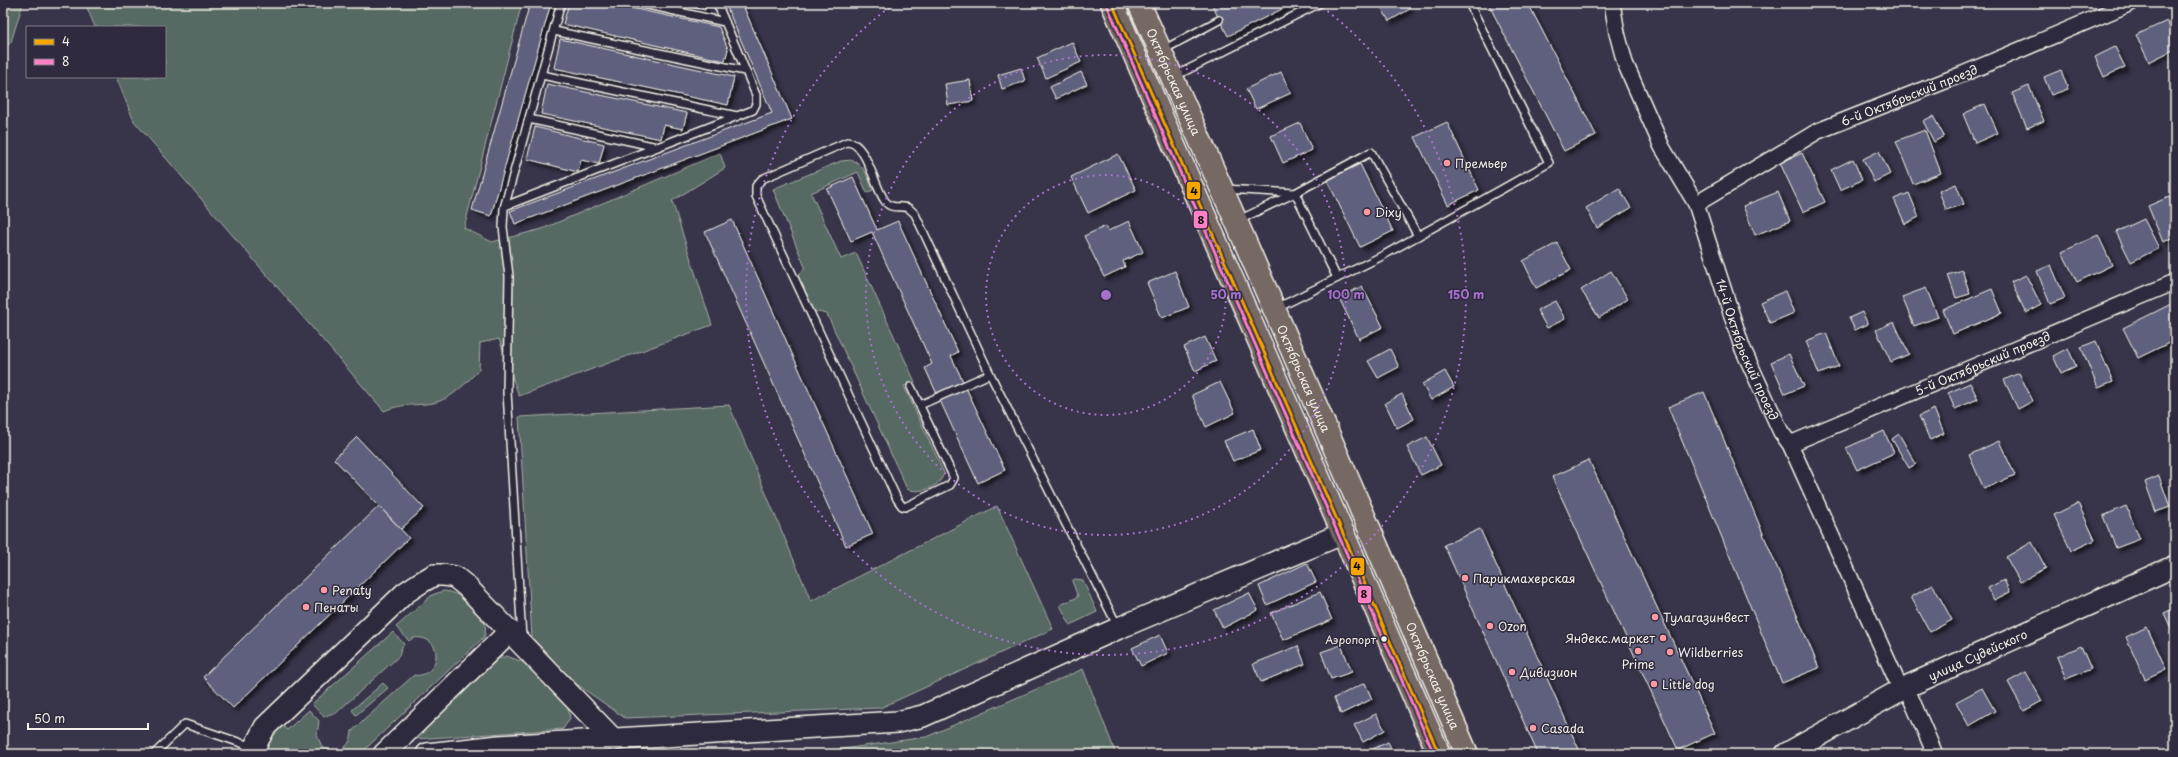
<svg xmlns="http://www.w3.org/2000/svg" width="2178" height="757" font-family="'Playpen Sans',sans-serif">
<defs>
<filter id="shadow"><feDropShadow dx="3.5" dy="3.5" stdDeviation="2" flood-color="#0009"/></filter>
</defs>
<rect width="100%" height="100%" fill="#38354a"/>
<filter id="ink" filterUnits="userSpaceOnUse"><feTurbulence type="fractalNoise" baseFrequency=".025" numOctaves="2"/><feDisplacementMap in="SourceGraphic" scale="8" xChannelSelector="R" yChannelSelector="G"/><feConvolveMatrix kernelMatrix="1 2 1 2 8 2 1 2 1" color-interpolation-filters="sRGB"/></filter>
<g filter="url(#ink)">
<g fill="#576962" stroke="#a6ada5">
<polygon points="3,3 23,3 11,42 3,50"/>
<path d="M85,3H522L464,228L492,242L542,229L720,153L725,168L672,201L712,325L519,396L499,339L480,343L479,370C466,383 452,399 433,403C415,406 402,403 384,411L134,121L116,77H165V27H95Z"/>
<path d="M853,160C865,166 868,178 873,190L867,193L858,172L811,193L841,259L856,253L915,382L904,386L944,473C940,488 920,494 907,489L827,314L814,311L798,276L805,267L773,189L841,161Z"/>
<polygon points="729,405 811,601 997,506 1053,629 880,708 625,718 575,683 532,638 519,417"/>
<polygon points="1075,579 1083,580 1097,612 1070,625 1060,605 1078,597 1072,581"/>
<path d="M443,591C461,591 493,617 484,637L360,754H267V746L279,722L287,730L309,710L319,721L317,735L322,747C337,755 351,749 352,731L414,675C437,679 446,642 421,638C416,637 412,638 409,641L396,627L432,595Z"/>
<polygon points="393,632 404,644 401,649 399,656 335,714 330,714 324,717 312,704"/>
<polygon points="507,656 525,663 568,708 570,718 563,729 415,739 413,737 494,660"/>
<polygon points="1083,669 1116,754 808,754 926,737"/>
<polygon points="383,683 388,688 356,715 352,710"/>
</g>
<g fill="#5e607d" stroke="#f4f1e8" filter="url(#shadow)">
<polygon points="530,3 551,3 491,216 472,210"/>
<polygon points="569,3 608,3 719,27 728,49 725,61 563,24"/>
<polygon points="672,3 707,3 705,10"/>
<polygon points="725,3 742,3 792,119 515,224 510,211 772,113"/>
<polygon points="1211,3 1294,3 1228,36"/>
<polygon points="1388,3 1407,3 1410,9 1389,21 1381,7"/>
<polygon points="1488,3 1528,3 1596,135 1564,151"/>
<polygon points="2167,21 2175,38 2175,49 2149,62 2136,35"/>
<polygon points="560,39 734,77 728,105 554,68"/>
<polygon points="1072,42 1081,62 1046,78 1037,58"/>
<polygon points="2115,47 2125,67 2104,77 2095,57"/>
<polygon points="1021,68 1025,81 1002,89 998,75"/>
<polygon points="2061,70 2068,89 2051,95 2044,77"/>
<polygon points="1081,72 1087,84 1056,99 1050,87"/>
<polygon points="1281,72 1291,93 1256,109 1246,89"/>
<polygon points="970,80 973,101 948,105 945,84"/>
<polygon points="547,84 687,113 683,129 664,125 661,139 541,114"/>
<polygon points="2029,86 2044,121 2027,128 2012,93"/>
<polygon points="1985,104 1998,133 1975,143 1963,114"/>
<polygon points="1933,116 1944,136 1934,142 1923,121"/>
<polygon points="1447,122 1479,190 1448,205 1415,137"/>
<polygon points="1300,123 1312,150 1283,163 1271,136"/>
<polygon points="535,127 604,144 599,164 581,160 578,172 527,159"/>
<polygon points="1925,130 1941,173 1913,184 1896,141"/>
<polygon points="1879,151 1890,174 1874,182 1863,159"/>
<polygon points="1802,153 1825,202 1803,212 1780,163"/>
<polygon points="1118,154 1136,190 1088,213 1071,177"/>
<polygon points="1853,159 1862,180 1840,190 1831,170"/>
<polygon points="1360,164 1393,231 1360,247 1327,180"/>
<polygon points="853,177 877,230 898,221 958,352 951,356 1005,470 978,483 925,368 932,364 872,232 851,241 827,189"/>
<polygon points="1956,184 1964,204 1946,210 1939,191"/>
<polygon points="1619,188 1631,208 1597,228 1586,208"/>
<polygon points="1778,192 1790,221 1755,235 1743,206"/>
<polygon points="1909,193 1919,217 1905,224 1894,199"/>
<polygon points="2169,197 2173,205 2175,205 2175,237 2163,242 2148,206"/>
<polygon points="2144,219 2159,248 2131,262 2116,232"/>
<polygon points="732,220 873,534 846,546 705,232"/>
<polygon points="1129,221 1143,252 1123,261 1125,267 1104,277 1084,236 1106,226 1108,231"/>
<polygon points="2098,235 2112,265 2077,282 2062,252"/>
<polygon points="1557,243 1571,270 1536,288 1523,261"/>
<polygon points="2051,265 2065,298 2050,304 2037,271"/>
<polygon points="1962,270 1970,294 1956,298 1948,275"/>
<polygon points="1175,271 1189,307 1162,318 1147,283"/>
<polygon points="1611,271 1628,299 1599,318 1581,290"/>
<polygon points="2026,275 2041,305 2026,313 2011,282"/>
<polygon points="1362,286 1383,327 1359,339 1339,298"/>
<polygon points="1926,288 1938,317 1914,326 1902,297"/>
<polygon points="1992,289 2002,313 1953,334 1943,310"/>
<polygon points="1785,291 1794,313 1770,323 1760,302"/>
<polygon points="1555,301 1565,319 1547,328 1537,310"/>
<polygon points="2175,302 2175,340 2138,358 2123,328"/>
<polygon points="1862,312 1868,324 1855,330 1849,318"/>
<polygon points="1894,322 1909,354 1891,362 1876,330"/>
<polygon points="1826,333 1839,366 1819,374 1806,341"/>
<polygon points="1205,337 1216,361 1195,371 1184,347"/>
<polygon points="2096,341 2113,382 2098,388 2081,347"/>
<polygon points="2068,348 2076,366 2061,373 2053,356"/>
<polygon points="1390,349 1399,367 1378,378 1368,361"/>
<polygon points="1789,354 1804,386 1785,394 1771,362"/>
<polygon points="1445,371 1454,387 1431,400 1422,384"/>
<polygon points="2019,373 2033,401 2018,409 2004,380"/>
<polygon points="1220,382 1235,413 1206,427 1192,395"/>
<polygon points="1970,383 1978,399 1955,409 1948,393"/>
<polygon points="1704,392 1819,668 1782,683 1668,407"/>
<polygon points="1402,394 1414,419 1397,428 1385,403"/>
<polygon points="1934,409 1944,433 1930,440 1919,416"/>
<polygon points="1253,429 1261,450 1233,461 1224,441"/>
<polygon points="1884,431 1894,453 1857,470 1846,448"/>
<polygon points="1899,434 1916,464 1909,468 1892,439"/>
<polygon points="357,437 424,508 401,529 334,459"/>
<polygon points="1427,437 1441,465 1421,475 1407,447"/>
<polygon points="1999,441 2015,475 1984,489 1969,455"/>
<polygon points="1589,460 1715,733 1678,750 1552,477"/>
<polygon points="2159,476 2170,507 2156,512 2145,482"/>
<polygon points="2078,503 2095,540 2071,551 2054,515"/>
<polygon points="379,506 409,538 233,708 203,677"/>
<polygon points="2126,506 2140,539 2116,548 2103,516"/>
<polygon points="1480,529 1581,754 1538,754 1444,545"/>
<polygon points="2032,542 2046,568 2020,582 2006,557"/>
<polygon points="1307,563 1316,582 1267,605 1259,586"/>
<polygon points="2004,580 2010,592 1994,600 1988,588"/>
<polygon points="1933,585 1952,620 1930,632 1911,597"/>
<polygon points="1320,592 1332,620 1283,640 1271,613"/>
<polygon points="1249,593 1258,610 1223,628 1214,610"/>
<polygon points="2175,608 2175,637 2164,613"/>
<polygon points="2147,627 2166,669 2145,679 2126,637"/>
<polygon points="1160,635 1168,653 1141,666 1132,648"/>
<polygon points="1341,645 1352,672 1331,679 1321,652"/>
<polygon points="1298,646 1305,664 1261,682 1253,664"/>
<polygon points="2081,646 2091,669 2066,679 2057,657"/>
<polygon points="2026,672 2042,701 2024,711 2008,682"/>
<polygon points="1365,683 1372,699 1341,714 1334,698"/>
<polygon points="1982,688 1995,711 1969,726 1956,702"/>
<polygon points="1376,714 1385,730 1363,742 1354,725"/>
<polygon points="1388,742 1394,754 1362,754"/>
</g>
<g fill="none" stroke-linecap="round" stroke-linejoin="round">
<defs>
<g id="lane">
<polyline points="639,3 725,22"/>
<polyline points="554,31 745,71"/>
<polyline points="1163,50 1219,20"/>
<polyline points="542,75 737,116"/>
<polyline points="1175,76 1320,3"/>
<polyline points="529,119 657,147"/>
<polyline points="1224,189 1295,193 1371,152 1418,236"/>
<polyline points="505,206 753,110 756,104 756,95 717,3"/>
<polyline points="1239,220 1295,193 1337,278"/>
<polyline points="1277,308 1382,256 1549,163 1469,3"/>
<path d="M911,387L954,478L950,485L905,507L902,506L897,499L756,196V186L762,179L847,142C867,142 874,187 885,201C891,210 900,205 908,208C910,209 913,212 915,214L990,374L1118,627"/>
<polyline points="920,405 990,374"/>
<polyline points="522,638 507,392 509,276 503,227 504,208 561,3"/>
<polyline points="154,754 185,724 253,747"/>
</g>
<g id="street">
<path id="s1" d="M1612,3L1617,33L1625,63L1662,147L1696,204L1742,347L1781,432L1790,444L1901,690"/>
<path id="s2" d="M1696,204L1818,131L1963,74L2131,3"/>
<path id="s3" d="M1790,444L2175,282"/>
<polyline points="1906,687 1935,754"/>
</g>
<g id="secondary">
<polyline points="254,754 254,748 265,727 405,593 420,583 434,575 443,575 455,577 466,586 614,740"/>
<polyline points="384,754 510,631"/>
<polyline points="427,754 499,746 898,722 923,716 1119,628 1344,533"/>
<path id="s4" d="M1786,754L1906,687L2175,566"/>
</g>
<g id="primary">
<polyline points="1112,3 1439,754"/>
<path id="s5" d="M1139,3L1236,221L1467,754"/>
</g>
</defs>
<use href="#lane" stroke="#f4f1e8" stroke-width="10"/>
<use href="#street" stroke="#f4f1e8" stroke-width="18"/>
<use href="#secondary" stroke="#f4f1e8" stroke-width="24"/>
<use href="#primary" stroke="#f4f1e8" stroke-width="25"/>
<use href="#lane" stroke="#2f2a3d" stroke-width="7"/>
<use href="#street" stroke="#2f2a3d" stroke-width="15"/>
<use href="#secondary" stroke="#2f2a3d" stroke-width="21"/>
<use href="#primary" stroke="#766964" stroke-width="22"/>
<defs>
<polyline id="bus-1" points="1112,3 1439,754"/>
<polyline id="bus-2" points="1107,5 1434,754"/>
</defs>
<use href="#bus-1" stroke="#2f2a3d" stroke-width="6"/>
<use href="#bus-2" stroke="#2f2a3d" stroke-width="6"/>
<use href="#bus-1" stroke="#f7a600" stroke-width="3"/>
<use href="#bus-2" stroke="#ff80c5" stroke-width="3"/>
</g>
</g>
<g fill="none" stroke="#a571cd" stroke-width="2" stroke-dasharray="2 4">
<circle cx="1106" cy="295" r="120"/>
<circle cx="1106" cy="295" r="240"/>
<path d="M1318 4A360 360 0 1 1 894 4"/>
</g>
<g fill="#ff9aa2" stroke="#2f2a3d" stroke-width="1.5">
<circle cx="1447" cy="163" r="4"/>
<circle cx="1367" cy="212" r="4"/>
<circle cx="1465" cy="578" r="4"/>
<circle cx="324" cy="590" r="4"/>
<circle cx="306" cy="607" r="4"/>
<circle cx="1655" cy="617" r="4"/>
<circle cx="1490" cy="626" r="4"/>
<circle cx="1663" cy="638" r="4"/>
<circle cx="1638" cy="651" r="4"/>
<circle cx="1670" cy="652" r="4"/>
<circle cx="1512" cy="672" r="4"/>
<circle cx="1654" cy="684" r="4"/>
<circle cx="1533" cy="728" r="4"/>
</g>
<circle fill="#f4f1e8" stroke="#2f2a3d" stroke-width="1.5" cx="1384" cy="639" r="3.5"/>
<g text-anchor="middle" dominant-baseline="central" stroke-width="3" stroke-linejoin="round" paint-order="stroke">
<g font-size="11" fill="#f4f1e8" stroke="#2f2a3d" text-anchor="end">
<text x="1376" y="639">Аэропорт</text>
</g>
<g font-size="12" fill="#f4f1e8" stroke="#2f2a3d">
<text stroke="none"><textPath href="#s5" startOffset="86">Октябрьская улица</textPath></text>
<text stroke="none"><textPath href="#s2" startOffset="240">6-й Октябрьский проезд</textPath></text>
<text stroke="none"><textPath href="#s1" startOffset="374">14-й Октябрьский проезд</textPath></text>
<text stroke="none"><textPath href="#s3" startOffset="209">5-й Октябрьский проезд</textPath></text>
<text stroke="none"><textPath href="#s5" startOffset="410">Октябрьская улица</textPath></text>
<text stroke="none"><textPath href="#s4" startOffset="216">улица Судейского</textPath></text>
<text stroke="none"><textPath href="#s5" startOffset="734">Октябрьская улица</textPath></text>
</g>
<g font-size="12" fill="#f4f1e8" stroke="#2f2a3d" text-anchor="start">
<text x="1455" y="163">Премьер</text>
<text x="1375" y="212">Dixy</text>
<text x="1473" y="578">Парикмахерская</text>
<text x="332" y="590">Penaty</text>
<text x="314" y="607">Пенаты</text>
<text x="1663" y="617">Тулагазинвест</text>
<text x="1498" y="626">Ozon</text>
<text x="1655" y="638" text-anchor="end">Яндекс.маркет</text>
<text x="1678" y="652">Wildberries</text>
<text x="1638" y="664" text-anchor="middle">Prime</text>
<text x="1520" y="672">Дивизион</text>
<text x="1662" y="684">Little dog</text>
<text x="1541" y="728">Casada</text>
</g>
</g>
<circle cx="1106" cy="295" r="6" fill="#a571cd" stroke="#2f2a3d" stroke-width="2"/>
<g font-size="12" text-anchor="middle" font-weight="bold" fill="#a571cd" stroke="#2f2a3d" stroke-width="3" stroke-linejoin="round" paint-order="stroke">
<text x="1226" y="299">50 m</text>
<text x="1346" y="299">100 m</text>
<text x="1466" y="299">150 m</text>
</g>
<g stroke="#2f2a3d" stroke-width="1.5">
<rect x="1186" y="181" width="15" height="19" rx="4" fill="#f7a600"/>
<rect x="1193" y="210" width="15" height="19" rx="4" fill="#ff80c5"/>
<rect x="1350" y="557" width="15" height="19" rx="4" fill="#f7a600"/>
<rect x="1357" y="585" width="15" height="19" rx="4" fill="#ff80c5"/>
</g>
<g font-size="11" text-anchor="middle" font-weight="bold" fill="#111">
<text x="1194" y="195">4</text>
<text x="1201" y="224">8</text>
<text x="1357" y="570">4</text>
<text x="1364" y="598">8</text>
</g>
<rect width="2178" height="757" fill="none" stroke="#2f2a3d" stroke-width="16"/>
<rect x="8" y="8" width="2162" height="741" fill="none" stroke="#f4f1e8" stroke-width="1.5" filter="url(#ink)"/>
<rect x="26" y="26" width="140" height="52" fill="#2f2a3d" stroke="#7e7a81"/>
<rect x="34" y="39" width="20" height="6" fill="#f7a600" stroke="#7e7a81"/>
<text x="62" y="46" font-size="12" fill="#f4f1e8">4</text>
<rect x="34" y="59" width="20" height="6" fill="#ff80c5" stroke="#7e7a81"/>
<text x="62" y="66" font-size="12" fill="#f4f1e8">8</text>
<path d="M28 723v6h120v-6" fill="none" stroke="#f4f1e8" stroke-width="2"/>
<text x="34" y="723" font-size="12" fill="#f4f1e8" stroke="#2f2a3d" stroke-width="3" paint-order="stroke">50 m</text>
</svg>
